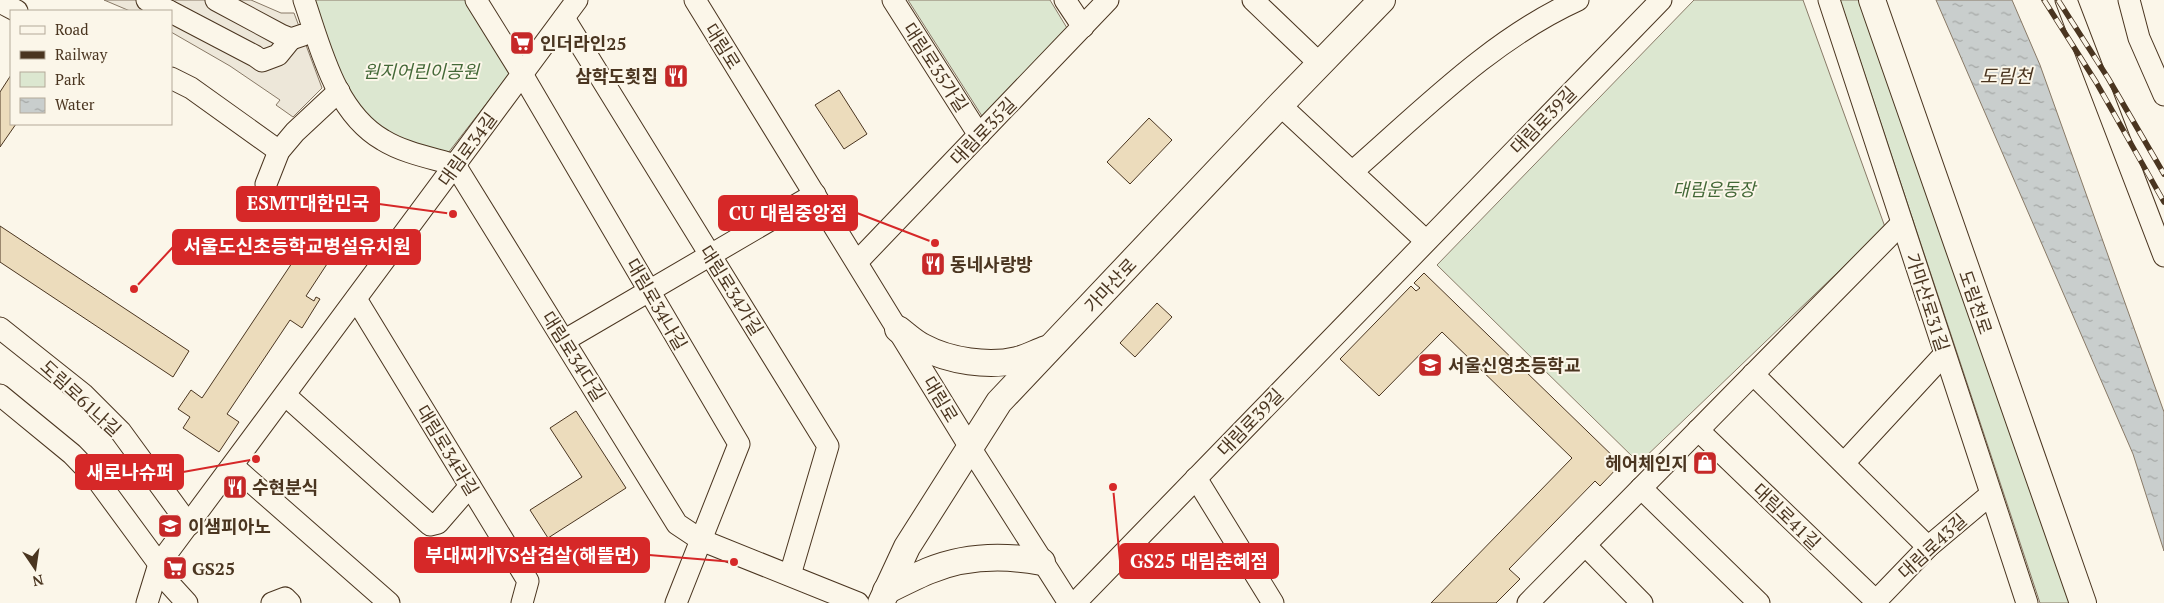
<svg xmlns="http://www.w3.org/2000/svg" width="2164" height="603" font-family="'PT Serif','Noto Sans KR',serif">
<defs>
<pattern id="water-ripples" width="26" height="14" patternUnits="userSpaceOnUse" patternTransform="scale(1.25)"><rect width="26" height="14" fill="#c9cecd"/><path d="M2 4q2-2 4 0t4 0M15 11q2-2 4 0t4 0" fill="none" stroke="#a5a8a6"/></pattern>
</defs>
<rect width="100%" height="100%" fill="#fbf6e9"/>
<g fill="#dce7d0" stroke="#887966">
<polygon points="311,0 466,0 511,72 448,153 384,134 344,87"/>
<polygon points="908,0 1050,0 1067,28 982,116"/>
<polygon points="1694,0 1803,0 1885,227 1639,463 1437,265"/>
<polygon points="1840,0 1864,0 2072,603 2040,603"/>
</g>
<polygon fill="#ede7d9" stroke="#887966" points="104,0 251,0 281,13 294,13 322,88 293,117 276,105 280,100 230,66 171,32 171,11 130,11"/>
<polygon fill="url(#water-ripples)" stroke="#887966" points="1936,0 2012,0 2040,65 2164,412 2164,551 2133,454"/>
<g fill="#ecdcbc" stroke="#4a3520">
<polygon points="11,75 11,124 16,124 0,147 0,92"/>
<polygon points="839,90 867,134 844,149 815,105"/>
<polygon points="1149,118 1172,140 1130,184 1107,162"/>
<polygon points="0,226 189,351 173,377 0,262"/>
<polygon points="302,248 327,264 306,296 314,301 316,297 320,299 302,328 290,320 227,414 239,422 219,452 183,428 190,417 178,409 191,390 202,398"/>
<polygon points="1424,273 1621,464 1600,486 1595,481 1509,569 1520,579 1496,603 1431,603 1572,458 1442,332 1379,396 1340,359 1411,286 1416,291 1420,288 1414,283"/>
<polygon points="1157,303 1172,317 1135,357 1120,343"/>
<polygon points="576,411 626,488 548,538 530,510 582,477 550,428"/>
</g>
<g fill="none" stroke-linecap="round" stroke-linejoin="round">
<defs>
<g id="minor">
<polyline points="147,0 169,11"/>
<polyline points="216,0 281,35 291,39 303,35"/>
<path d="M304,0C321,49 335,112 383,140C404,153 432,158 455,165L677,524L701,540L858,603"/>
<polyline points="476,0 522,74 739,444 676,603"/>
<polyline points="695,0 971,449 1069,603"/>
<polyline points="893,0 979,135"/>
<polyline points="1065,0 1083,27"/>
<polyline points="1253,0 1320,64"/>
<polyline points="1829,0 2027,603"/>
<polyline points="2066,0 2164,256"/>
<polyline points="2129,0 2139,38 2164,95"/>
<polyline points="0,2 17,11"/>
<polyline points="171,12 255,56 262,61 278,55 291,39"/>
<polyline points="564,18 828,446 790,575"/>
<polyline points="171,78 191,88 279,151"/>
<polyline points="1280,105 1426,241"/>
<path d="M1352,172C1423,110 1492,39 1578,0"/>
<polyline points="266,184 279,151 295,132 339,91"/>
<polyline points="857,262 1108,0"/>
<polyline points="356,299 528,581 522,603"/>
<polyline points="0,328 83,394 121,432 189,525"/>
<polyline points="565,340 815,194"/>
<polyline points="1753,374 1928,547"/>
<polyline points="0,395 72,454 98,481 159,564 166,580 187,603"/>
<polyline points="285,395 430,525 438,523 470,486"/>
<polyline points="1698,430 1878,603"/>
<polyline points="1844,463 1940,359"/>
<polyline points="233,466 389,603"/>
<polyline points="1196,478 1273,603"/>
<polyline points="1641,488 1759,603"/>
<polyline points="1585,545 1642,603"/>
<polyline points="147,603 159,564 577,0"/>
<polyline points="272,603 285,598 290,603"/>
<polyline points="1075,603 1661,0"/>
<polyline points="1528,603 1902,223"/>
<polyline points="1874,603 1928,547 1991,494"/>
</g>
<g id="major">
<polyline points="1872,0 2083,603"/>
<path d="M898,329C906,335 914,343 923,347C949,361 989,367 1017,360C1027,358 1037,352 1046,349"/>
<path d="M886,591C900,584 914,577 928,571C964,556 1005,555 1042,562"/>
<polyline points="881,603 907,547 999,402 1280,105 1382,0"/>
</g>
</defs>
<use href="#minor" stroke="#4a3520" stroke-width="23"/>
<use href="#major" stroke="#4a3520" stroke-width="28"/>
<use href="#minor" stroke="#fbf6e9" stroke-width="21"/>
<use href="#major" stroke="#fbf6e9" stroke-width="26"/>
<defs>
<g id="rail">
<polyline points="2044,0 2096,82 2164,202"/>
<polyline points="2058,0 2108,78 2164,174"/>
</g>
</defs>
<use href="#rail" stroke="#4a3520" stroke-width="5.5"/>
<use href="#rail" stroke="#fbf6e9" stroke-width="4" stroke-dasharray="11" stroke-linecap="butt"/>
</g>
<defs>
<symbol id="supermarket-square" viewBox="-11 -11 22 22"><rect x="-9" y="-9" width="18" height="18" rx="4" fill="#c62828" stroke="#fbf6e9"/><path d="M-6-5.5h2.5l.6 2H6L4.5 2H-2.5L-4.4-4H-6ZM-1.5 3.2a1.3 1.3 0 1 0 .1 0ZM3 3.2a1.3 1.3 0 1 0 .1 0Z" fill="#fff"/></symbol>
<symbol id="restaurant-square" viewBox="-11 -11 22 22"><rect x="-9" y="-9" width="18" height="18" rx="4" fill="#c62828" stroke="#fbf6e9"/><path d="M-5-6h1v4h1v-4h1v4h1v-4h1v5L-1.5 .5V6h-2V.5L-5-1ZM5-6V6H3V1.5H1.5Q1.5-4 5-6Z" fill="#fff"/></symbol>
<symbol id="school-square" viewBox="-11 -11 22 22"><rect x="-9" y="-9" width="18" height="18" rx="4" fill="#c62828" stroke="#fbf6e9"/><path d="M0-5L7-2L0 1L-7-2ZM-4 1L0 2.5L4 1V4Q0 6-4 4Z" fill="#fff"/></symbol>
<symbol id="shop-square" viewBox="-11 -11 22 22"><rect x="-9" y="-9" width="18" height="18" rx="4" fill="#c62828" stroke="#fbf6e9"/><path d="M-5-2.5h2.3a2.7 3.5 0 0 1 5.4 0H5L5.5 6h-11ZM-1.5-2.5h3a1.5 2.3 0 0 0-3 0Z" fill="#fff"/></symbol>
</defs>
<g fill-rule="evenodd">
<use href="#supermarket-square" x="508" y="29" width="28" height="28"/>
<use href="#restaurant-square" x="662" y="62" width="28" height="28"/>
<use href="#restaurant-square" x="919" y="250" width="28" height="28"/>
<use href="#school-square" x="1416" y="351" width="28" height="28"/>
<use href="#shop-square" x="1691" y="449" width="28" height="28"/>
<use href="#restaurant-square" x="221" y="473" width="28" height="28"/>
<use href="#school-square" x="156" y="512" width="28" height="28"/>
<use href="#supermarket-square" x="161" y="554" width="28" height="28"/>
</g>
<g text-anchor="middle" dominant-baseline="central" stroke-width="4" stroke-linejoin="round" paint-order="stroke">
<g font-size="18" font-weight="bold" fill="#4a3520" stroke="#fbf6e9" text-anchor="start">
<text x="540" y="43">인더라인25</text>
<text x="658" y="76" text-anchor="end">삼학도횟집</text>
<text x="950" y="264">동네사랑방</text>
<text x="1448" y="365">서울신영초등학교</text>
<text x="1688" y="463" text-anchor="end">헤어체인지</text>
<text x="252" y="487">수현분식</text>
<text x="188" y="526">이샘피아노</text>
<text x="192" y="568">GS25</text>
</g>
<g font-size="18" fill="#4a3520" stroke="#fbf6e9">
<text transform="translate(723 46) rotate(58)">대림로</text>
<text transform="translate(936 67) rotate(57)">대림로35가길</text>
<text transform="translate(1543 120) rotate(-46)">대림로39길</text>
<text transform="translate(983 131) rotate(-46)">대림로35길</text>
<text transform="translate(467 149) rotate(-54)">대림로34길</text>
<text transform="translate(1110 285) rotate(-47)">가마산로</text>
<text transform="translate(732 290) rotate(58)">대림로34가길</text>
<text transform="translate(1928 302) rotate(72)">가마산로31길</text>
<text transform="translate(1976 302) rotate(71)">도림천로</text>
<text transform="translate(657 304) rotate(60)">대림로34나길</text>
<text transform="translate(574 356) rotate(58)">대림로34다길</text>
<text transform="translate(81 398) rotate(43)">도림로61나길</text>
<text transform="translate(941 399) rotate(59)">대림로</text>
<text transform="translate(1250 422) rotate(-46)">대림로39길</text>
<text transform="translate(448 450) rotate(59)">대림로34라길</text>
<text transform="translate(1787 516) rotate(44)">대림로41길</text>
<text transform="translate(1932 546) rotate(-43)">대림로43길</text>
</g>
<g font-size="18" font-style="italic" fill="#436837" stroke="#fbf6e9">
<text x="421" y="71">원지어린이공원</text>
<text x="1714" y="189">대림운동장</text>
</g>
<g font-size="19" font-style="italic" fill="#4a3520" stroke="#fbf6e9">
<text x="2006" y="75">도림천</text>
</g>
</g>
<path fill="none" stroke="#d62828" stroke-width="2" d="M453 214L379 204M935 243L857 213M134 289L173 247M256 459L183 472M734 562L649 555M1113 487L1120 561"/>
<g fill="#d62828" stroke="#fbf6e9" stroke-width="2">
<circle cx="453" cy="214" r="5"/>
<circle cx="935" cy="243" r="5"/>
<circle cx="134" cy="289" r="5"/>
<circle cx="256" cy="459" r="5"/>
<circle cx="734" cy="562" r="5"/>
<circle cx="1113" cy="487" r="5"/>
</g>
<g fill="#d62828" stroke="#d62828" stroke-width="2">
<rect x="237" y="187" width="142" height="34" rx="5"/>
<rect x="719" y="196" width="138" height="34" rx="5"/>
<rect x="173" y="230" width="247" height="34" rx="5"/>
<rect x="76" y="455" width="107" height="34" rx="5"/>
<rect x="415" y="538" width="234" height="34" rx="5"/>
<rect x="1120" y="544" width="158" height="34" rx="5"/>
</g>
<g font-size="19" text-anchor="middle" font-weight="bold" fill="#fff">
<text x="308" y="210">ESMT대한민국</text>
<text x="788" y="220">CU 대림중앙점</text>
<text x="297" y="253">서울도신초등학교병설유치원</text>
<text x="130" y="479">새로나슈퍼</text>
<text x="532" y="562">부대찌개VS삼겹살(해뜰면)</text>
<text x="1199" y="568">GS25 대림춘혜점</text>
</g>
<rect x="10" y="10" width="162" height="115" fill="#fbf6e9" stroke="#b4a999"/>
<rect x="20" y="26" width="25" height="8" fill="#fbf6e9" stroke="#b4a999"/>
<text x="55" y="35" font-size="15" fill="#4a3520">Road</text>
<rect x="20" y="51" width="25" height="8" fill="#4a3520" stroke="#b4a999"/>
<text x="55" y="60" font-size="15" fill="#4a3520">Railway</text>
<rect x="20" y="72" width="25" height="15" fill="#dce7d0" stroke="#b4a999"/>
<text x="55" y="85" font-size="15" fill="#4a3520">Park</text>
<rect x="20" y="98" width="25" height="15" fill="url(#water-ripples)" stroke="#b4a999"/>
<text x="55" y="110" font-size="15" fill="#4a3520">Water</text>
<g transform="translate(35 568) rotate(167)" stroke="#fbf6e9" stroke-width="4" paint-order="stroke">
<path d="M0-4L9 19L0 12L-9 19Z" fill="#4a3520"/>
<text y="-8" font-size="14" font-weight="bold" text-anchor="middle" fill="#4a3520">N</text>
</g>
</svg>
